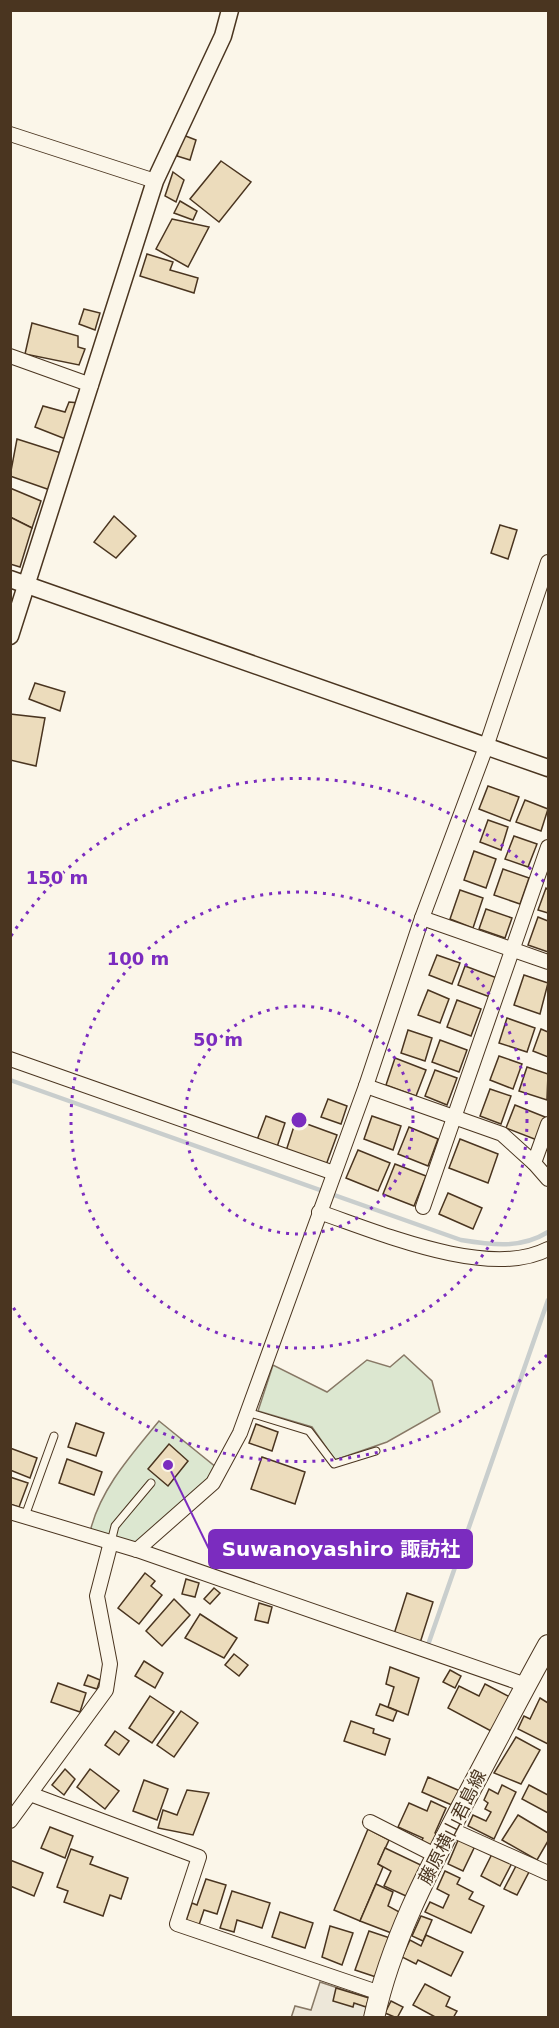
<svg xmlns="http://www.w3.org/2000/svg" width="559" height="2028" font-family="'DejaVu Sans','Noto Sans JP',sans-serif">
<rect width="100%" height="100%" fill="#fbf6e9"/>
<g fill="#dce7d0" stroke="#887966" stroke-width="1.5">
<polygon points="404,1355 432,1381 440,1412 387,1442 335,1460 312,1427 258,1411 273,1365 327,1392 367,1360 390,1367"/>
<path d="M159,1421L217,1468L209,1481L137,1548L90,1532C100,1489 132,1454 159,1421Z"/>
</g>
<polygon fill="#ede7d9" stroke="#887966" stroke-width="1.5" points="320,1982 371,1999 366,2017 291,2018 295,2006 311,2010"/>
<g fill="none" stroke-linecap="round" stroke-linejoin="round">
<g stroke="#c9cecd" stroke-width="4.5">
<path d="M10,1080L461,1240C492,1245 521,1249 548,1232"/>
<polyline points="429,1642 548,1300"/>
</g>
</g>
<g fill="#ecdcbc" stroke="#4a3520" stroke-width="1.5">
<polygon points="183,135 196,140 190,160 177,156"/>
<polygon points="221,161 251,182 219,222 190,199"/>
<polygon points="173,172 184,180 176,202 165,196"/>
<polygon points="180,201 197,211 193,220 174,213"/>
<polygon points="172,219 209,227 188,267 156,249"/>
<polygon points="147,254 173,262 170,270 198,278 194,293 140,276"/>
<polygon points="84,309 100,313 95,330 79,324"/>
<polygon points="32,323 78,336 78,347 85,349 79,365 25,354"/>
<polygon points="69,402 79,403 68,440 35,427 43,406 65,412"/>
<polygon points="17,439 61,453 50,490 10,476"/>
<polygon points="10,488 41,501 32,528 10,517"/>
<polygon points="114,516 136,536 116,558 94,542"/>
<polygon points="10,517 32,528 20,567 10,564"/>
<polygon points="500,525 517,530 508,559 491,553"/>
<polygon points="35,683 65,692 60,711 29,699"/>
<polygon points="10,714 45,718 36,766 10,760"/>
<polygon points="488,786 519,797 510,821 479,809"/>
<polygon points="525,800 548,809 541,831 516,822"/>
<polygon points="488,820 508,827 501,850 480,842"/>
<polygon points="514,836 537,844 528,867 505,859"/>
<polygon points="474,851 496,859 486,888 464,880"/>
<polygon points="503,869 529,878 520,904 494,895"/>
<polygon points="546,888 548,890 548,913 538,910"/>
<polygon points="460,890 483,898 473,928 450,919"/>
<polygon points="486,909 512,918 505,938 479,929"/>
<polygon points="538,917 548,921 548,952 528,945"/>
<polygon points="437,955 460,963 452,984 429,975"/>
<polygon points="465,966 497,978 490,997 458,985"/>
<polygon points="524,975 548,983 540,1014 514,1005"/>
<polygon points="428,990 449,999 440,1023 418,1015"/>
<polygon points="457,1000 481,1009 471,1036 447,1027"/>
<polygon points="507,1018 535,1028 527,1052 499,1043"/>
<polygon points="541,1029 548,1032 548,1057 533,1051"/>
<polygon points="408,1030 432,1038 425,1061 401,1053"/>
<polygon points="440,1040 467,1050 459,1072 432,1062"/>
<polygon points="499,1056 522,1064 513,1089 490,1080"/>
<polygon points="395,1058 426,1070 416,1096 386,1085"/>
<polygon points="527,1067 548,1074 547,1100 519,1091"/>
<polygon points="435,1070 457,1078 447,1105 425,1096"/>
<polygon points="490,1089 511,1096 501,1124 480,1116"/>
<polygon points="328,1099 347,1106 341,1124 321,1117"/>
<polygon points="515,1105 545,1117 537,1140 506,1128"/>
<polygon points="266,1116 285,1123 277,1147 257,1140"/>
<polygon points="372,1116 401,1126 393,1150 364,1139"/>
<polygon points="296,1120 337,1135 326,1165 286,1151"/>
<polygon points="409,1127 438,1139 428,1166 398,1154"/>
<polygon points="460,1139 498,1154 488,1183 449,1168"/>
<polygon points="358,1150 390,1163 378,1191 346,1178"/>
<polygon points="395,1164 426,1176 414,1206 383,1194"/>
<polygon points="448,1193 482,1208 473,1229 439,1214"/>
<polygon points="76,1423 104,1433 96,1456 68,1447"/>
<polygon points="256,1424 278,1432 272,1451 249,1443"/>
<polygon points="169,1444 188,1461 168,1486 148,1469"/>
<polygon points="10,1448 37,1458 30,1478 10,1470"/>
<polygon points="262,1457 305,1472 295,1504 251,1489"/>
<polygon points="67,1459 102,1472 94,1495 59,1483"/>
<polygon points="10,1477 28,1483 19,1507 10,1504"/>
<polygon points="145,1573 155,1581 151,1586 162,1595 139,1624 118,1608"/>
<polygon points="186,1579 199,1583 195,1597 182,1594"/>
<polygon points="214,1588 220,1593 210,1604 204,1599"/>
<polygon points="407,1593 433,1602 420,1643 394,1634"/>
<polygon points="174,1599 190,1615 162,1646 146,1631"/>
<polygon points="259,1603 272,1607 268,1623 255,1620"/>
<polygon points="200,1614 237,1638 224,1658 185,1638"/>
<polygon points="234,1654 248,1665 239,1676 225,1665"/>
<polygon points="144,1661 163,1673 155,1688 135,1676"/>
<polygon points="390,1667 419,1678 408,1715 388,1707 394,1687 386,1684"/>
<polygon points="450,1670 461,1676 455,1688 443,1682"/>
<polygon points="88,1675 100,1680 97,1689 84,1685"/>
<polygon points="58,1683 86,1693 80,1712 51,1702"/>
<polygon points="485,1684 510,1697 491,1731 448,1708 459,1686 479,1696"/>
<polygon points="150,1696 174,1712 152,1743 129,1728"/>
<polygon points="540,1698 548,1703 548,1744 518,1729 524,1716 530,1719"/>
<polygon points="380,1704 397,1711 393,1721 376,1715"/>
<polygon points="181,1711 198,1723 174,1757 157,1745"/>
<polygon points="351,1721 374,1729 373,1733 390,1739 385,1755 344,1741"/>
<polygon points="115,1731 129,1741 119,1755 105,1745"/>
<polygon points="516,1737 540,1750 521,1784 494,1773"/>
<polygon points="65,1769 75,1779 64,1795 52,1785"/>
<polygon points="90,1769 119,1791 105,1809 77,1787"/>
<polygon points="428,1777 460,1791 454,1806 422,1792"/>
<polygon points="144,1780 168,1789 157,1820 133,1811"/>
<polygon points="502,1785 516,1792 494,1839 468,1826 473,1815 486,1821 491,1812 485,1809 488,1803 484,1800 489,1789 498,1794"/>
<polygon points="529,1785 548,1795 548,1813 522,1799"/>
<polygon points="187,1790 209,1793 193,1835 158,1828 163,1810 177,1815"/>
<polygon points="431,1801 446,1808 435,1833 440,1836 435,1849 421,1842 423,1838 398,1827 409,1803 427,1811"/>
<polygon points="518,1815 548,1833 548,1841 537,1860 502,1840"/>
<polygon points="50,1827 73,1836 65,1858 41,1848"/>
<polygon points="368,1829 389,1840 378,1864 383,1867 360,1921 334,1910"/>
<polygon points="459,1838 475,1846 463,1871 448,1864"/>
<polygon points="385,1848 425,1867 406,1896 384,1886 391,1871 378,1864"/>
<polygon points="71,1849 93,1857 90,1864 128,1878 121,1899 110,1895 103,1916 64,1902 68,1891 57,1887"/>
<polygon points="493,1852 512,1863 500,1886 481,1876"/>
<polygon points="10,1860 43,1873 34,1896 10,1886"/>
<polygon points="517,1864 530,1870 517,1895 504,1889"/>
<polygon points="445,1871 460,1878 457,1884 473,1892 469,1899 484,1906 471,1933 425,1912 430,1902 443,1908 449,1895 437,1889"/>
<polygon points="206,1879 226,1885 217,1914 204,1910 199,1925 186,1921 192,1903 197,1905"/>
<polygon points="376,1884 393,1892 388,1906 403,1914 394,1934 360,1921"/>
<polygon points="232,1891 270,1903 262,1928 237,1920 234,1932 220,1928"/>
<polygon points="280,1912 313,1923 305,1948 272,1937"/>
<polygon points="421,1916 432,1920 423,1941 412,1936"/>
<polygon points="330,1926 353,1933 342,1965 322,1957"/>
<polygon points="369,1931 390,1938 376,1977 355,1970"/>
<polygon points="426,1935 463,1952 451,1976 418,1960 416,1964 402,1957 410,1940 421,1946"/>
<polygon points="425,1984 450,1997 446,2006 457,2011 453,2018 437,2018 413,2005"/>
<polygon points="336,1988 369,1998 366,2007 354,2003 353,2007 333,2001"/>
<polygon points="391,2001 403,2007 397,2018 385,2013"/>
</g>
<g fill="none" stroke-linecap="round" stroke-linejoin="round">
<defs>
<g id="service">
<polyline points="247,1412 309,1431 334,1464 376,1451"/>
<polyline points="25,1516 54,1436"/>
<polyline points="111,1542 115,1526 151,1483"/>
</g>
<g id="minor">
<polyline points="10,134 155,181"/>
<polyline points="10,356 91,385"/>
<polyline points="422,918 548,962"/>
<polyline points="10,1059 334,1173"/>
<polyline points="366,1086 502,1134 534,1163 548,1124"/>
<polyline points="534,1163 548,1179"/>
<polyline points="423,1207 548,847"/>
<path d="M319,1212C378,1232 489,1280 548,1249"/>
<polyline points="10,1512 137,1550 526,1685"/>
<polyline points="137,1550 213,1483 240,1433 366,1086 422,918 486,747 548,562"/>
<polyline points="30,1794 199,1857 177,1924 380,1993"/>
<polyline points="10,1821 106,1690 110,1664 97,1596 111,1542"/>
<polyline points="370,1822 437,1856"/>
<polyline points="450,1829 548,1873"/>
</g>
<g id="tertiary">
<polyline points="10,579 548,768"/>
<polyline points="10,636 155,181 223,36 230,10"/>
</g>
<path id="secondary" d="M374,2018C391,1941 428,1871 464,1802C492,1750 519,1697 548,1645"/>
</defs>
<use href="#service" stroke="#4a3520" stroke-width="9"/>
<use href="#minor" stroke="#4a3520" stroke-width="16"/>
<use href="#tertiary" stroke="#4a3520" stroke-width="19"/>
<use href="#secondary" stroke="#4a3520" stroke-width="22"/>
<use href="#service" stroke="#fbf6e9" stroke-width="7"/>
<use href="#minor" stroke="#fbf6e9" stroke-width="14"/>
<use href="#tertiary" stroke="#fbf6e9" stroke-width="16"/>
<use href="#secondary" stroke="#fbf6e9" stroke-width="20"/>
</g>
<g fill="none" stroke="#7b2cbf" stroke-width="3" stroke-dasharray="3 6">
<circle cx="299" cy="1120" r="114"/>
<circle cx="299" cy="1120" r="228"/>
<path d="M547 1355A342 342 0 0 1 11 1304M11 936A342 342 0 0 1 547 885"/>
</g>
<g text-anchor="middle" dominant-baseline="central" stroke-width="4.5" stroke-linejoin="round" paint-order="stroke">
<g font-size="18" fill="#4a3520" stroke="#fbf6e9">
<text transform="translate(452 1827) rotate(-63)">藤原横山君島線</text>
</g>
</g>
<circle cx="299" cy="1120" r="9" fill="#7b2cbf" stroke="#fbf6e9" stroke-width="3"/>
<g font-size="18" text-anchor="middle" font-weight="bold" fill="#7b2cbf" stroke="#fbf6e9" stroke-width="4.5" stroke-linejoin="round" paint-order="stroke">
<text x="57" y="884">150 m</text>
<text x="138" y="965">100 m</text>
<text x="218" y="1046">50 m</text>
</g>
<path fill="none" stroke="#7b2cbf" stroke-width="2" d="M168 1465L209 1549"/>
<circle fill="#7b2cbf" stroke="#fbf6e9" stroke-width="2" cx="168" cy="1465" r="6"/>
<rect fill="#7b2cbf" stroke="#7b2cbf" stroke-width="2" x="209" y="1530" width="263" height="38" rx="6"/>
<g font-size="20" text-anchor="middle" font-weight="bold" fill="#fff">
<text x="341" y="1556">Suwanoyashiro 諏訪社</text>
</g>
<rect width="559" height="2028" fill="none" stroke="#4a3520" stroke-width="24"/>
</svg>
